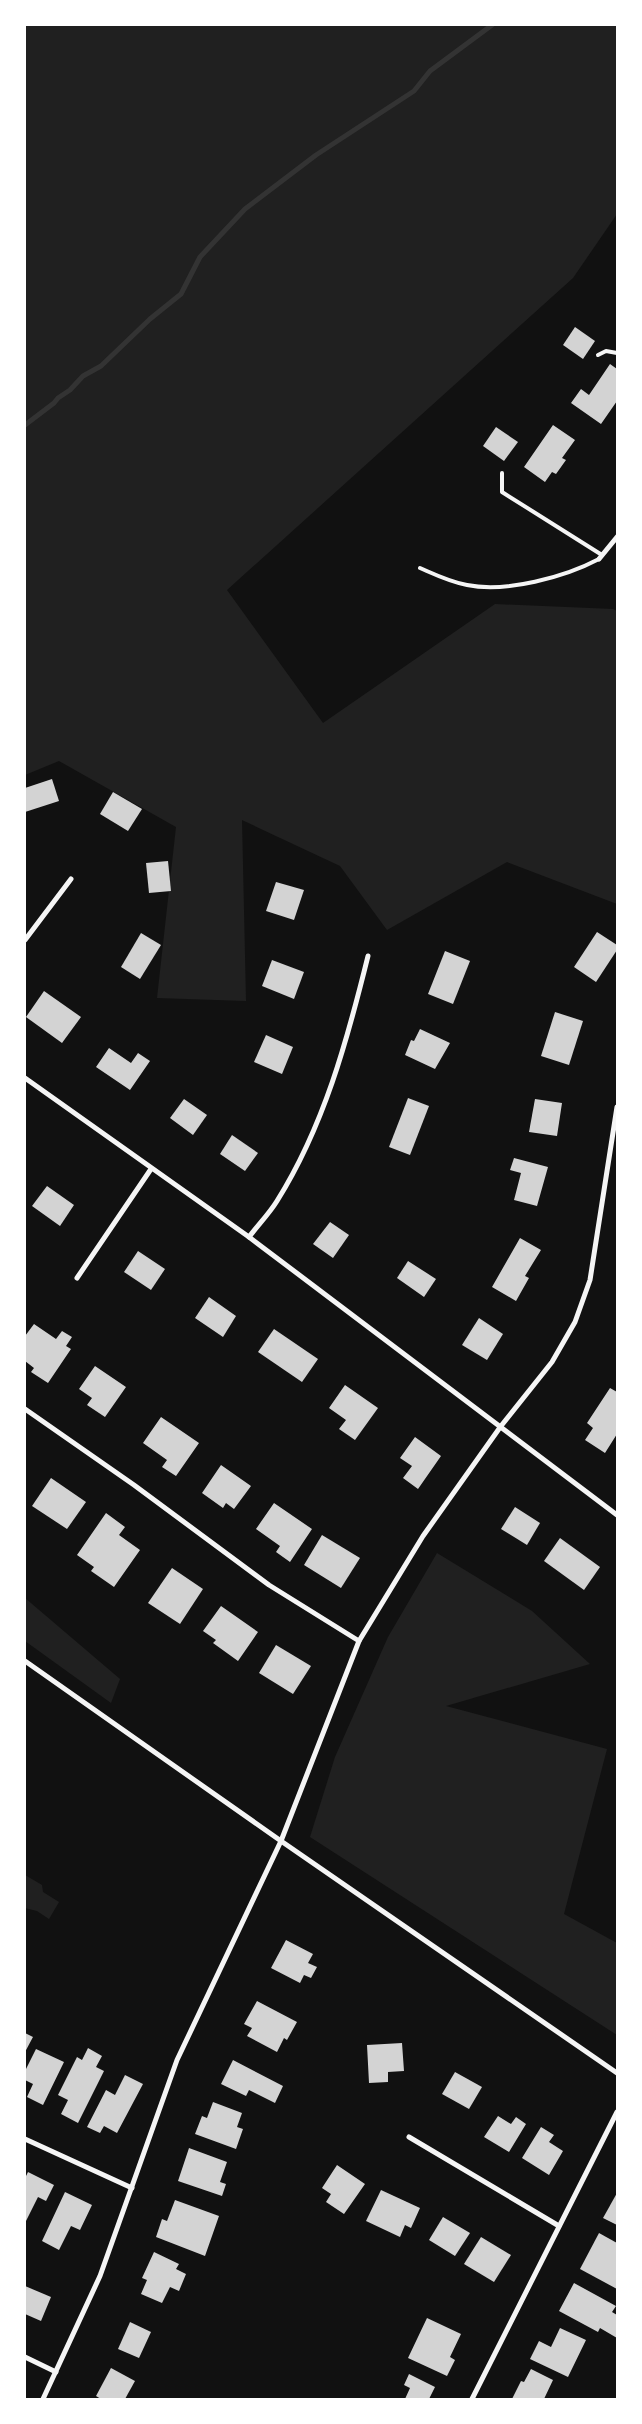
<svg xmlns="http://www.w3.org/2000/svg" width="642" height="2424" font-family="'Sofia Sans Condensed',sans-serif">
<rect width="100%" height="100%" fill="#111"/>
<g fill="#202020">
<polygon points="25,25 617,25 617,214 573,278 227,590 323,723 495,604 613,609 617,611 617,904 507,862 387,930 340,866 242,820 246,1001 157,998 176,827 59,761 25,775"/>
<polygon points="437,1553 532,1611 590,1664 446,1706 607,1749 564,1914 617,1943 617,2035 310,1837 335,1757 388,1637"/>
<polygon points="25,1598 120,1679 111,1703 25,1641"/>
<polygon points="25,1875 42,1885 43,1892 59,1902 49,1919 37,1911 25,1908"/>
</g>
<g fill="none" stroke-linecap="round" stroke-linejoin="round">
<polyline stroke="#333" stroke-width="5" points="25,425 54,403 58,398 70,390 83,376 101,366 150,319 181,294 200,257 245,209 316,155 414,91 430,71 492,25"/>
</g>
<g fill="#d3d3d3">
<polygon points="575,327 595,341 583,359 563,345"/>
<polygon points="610,364 617,369 617,401 601,424 571,403 581,389 589,395"/>
<polygon points="553,425 575,440 562,458 566,460 556,474 552,472 545,482 524,467"/>
<polygon points="496,427 518,442 504,461 483,446"/>
<polygon points="52,779 59,801 25,812 25,788"/>
<polygon points="113,792 142,809 128,831 100,814"/>
<polygon points="168,861 171,891 149,893 146,863"/>
<polygon points="276,882 304,890 294,920 266,911"/>
<polygon points="597,932 617,945 617,950 596,982 574,967"/>
<polygon points="141,933 161,945 140,979 121,967"/>
<polygon points="445,951 470,961 453,1004 428,994"/>
<polygon points="272,960 304,972 294,999 262,986"/>
<polygon points="44,991 81,1017 62,1043 26,1017"/>
<polygon points="555,1012 583,1021 569,1065 541,1056"/>
<polygon points="420,1029 450,1043 435,1069 405,1055 411,1040 414,1041"/>
<polygon points="266,1035 293,1047 282,1074 254,1062"/>
<polygon points="109,1048 131,1063 138,1053 150,1061 130,1090 96,1067"/>
<polygon points="408,1098 429,1106 410,1155 389,1147"/>
<polygon points="184,1099 207,1115 193,1135 170,1118"/>
<polygon points="535,1099 562,1103 557,1136 529,1132"/>
<polygon points="232,1135 258,1153 245,1171 220,1154"/>
<polygon points="514,1158 548,1167 537,1206 514,1200 521,1173 510,1170"/>
<polygon points="47,1186 74,1205 60,1226 32,1206"/>
<polygon points="330,1222 349,1235 333,1258 313,1244"/>
<polygon points="520,1238 541,1250 525,1276 529,1278 516,1301 492,1287"/>
<polygon points="138,1251 165,1269 151,1290 124,1272"/>
<polygon points="408,1261 436,1279 424,1297 397,1278"/>
<polygon points="209,1297 236,1316 223,1337 195,1318"/>
<polygon points="479,1318 503,1334 487,1360 462,1345"/>
<polygon points="34,1324 56,1339 62,1331 72,1337 66,1346 71,1349 48,1383 31,1372 34,1368 25,1361 25,1336"/>
<polygon points="274,1329 318,1359 302,1382 258,1352"/>
<polygon points="95,1366 126,1387 105,1417 87,1405 92,1398 79,1389"/>
<polygon points="345,1385 378,1408 355,1440 339,1429 346,1420 329,1408"/>
<polygon points="610,1388 617,1392 617,1434 605,1453 585,1440 593,1428 587,1423"/>
<polygon points="161,1417 199,1443 176,1476 162,1467 167,1460 143,1443"/>
<polygon points="415,1437 441,1456 418,1489 403,1478 412,1466 400,1458"/>
<polygon points="221,1465 251,1486 234,1509 226,1503 223,1508 202,1493"/>
<polygon points="51,1478 86,1502 67,1529 32,1506"/>
<polygon points="274,1503 312,1529 290,1562 276,1552 280,1546 256,1529"/>
<polygon points="515,1507 540,1523 527,1545 501,1529"/>
<polygon points="106,1513 125,1527 119,1535 140,1550 114,1587 91,1571 94,1567 77,1555"/>
<polygon points="322,1535 360,1558 341,1588 304,1565"/>
<polygon points="560,1538 600,1567 584,1590 544,1561"/>
<polygon points="172,1568 203,1589 180,1624 148,1603"/>
<polygon points="221,1606 258,1632 238,1661 213,1643 216,1640 203,1631"/>
<polygon points="276,1645 311,1666 293,1694 259,1673"/>
<polygon points="286,1940 313,1954 308,1963 317,1967 311,1978 304,1975 300,1983 271,1968"/>
<polygon points="257,2001 297,2022 287,2040 284,2038 277,2052 247,2036 252,2028 244,2024"/>
<polygon points="25,2033 33,2037 25,2052"/>
<polygon points="402,2043 404,2071 388,2072 388,2082 369,2083 367,2045"/>
<polygon points="88,2048 102,2056 96,2067 104,2071 78,2123 61,2114 68,2100 58,2095 77,2057 82,2060"/>
<polygon points="36,2049 64,2062 43,2105 27,2097 33,2084 25,2080 25,2071"/>
<polygon points="233,2060 283,2086 275,2103 249,2090 246,2096 221,2084"/>
<polygon points="455,2072 482,2087 469,2109 442,2094"/>
<polygon points="125,2075 143,2084 117,2133 104,2126 100,2133 87,2127 106,2090 115,2095"/>
<polygon points="213,2102 242,2113 237,2127 243,2129 236,2149 195,2134 202,2116 207,2118"/>
<polygon points="498,2116 511,2124 516,2117 526,2124 509,2152 484,2137"/>
<polygon points="541,2127 554,2135 549,2142 563,2151 549,2175 522,2158"/>
<polygon points="189,2148 227,2162 220,2182 226,2184 222,2196 178,2181"/>
<polygon points="337,2165 365,2184 344,2214 326,2202 331,2194 322,2188"/>
<polygon points="28,2172 54,2185 46,2201 38,2197 25,2223 25,2178"/>
<polygon points="381,2190 420,2208 411,2228 405,2225 400,2237 366,2221"/>
<polygon points="65,2192 92,2205 80,2230 71,2226 59,2250 42,2241"/>
<polygon points="617,2193 617,2225 603,2218"/>
<polygon points="175,2200 219,2216 205,2256 156,2237 162,2219 167,2221"/>
<polygon points="443,2217 470,2233 455,2256 429,2240"/>
<polygon points="599,2233 617,2243 617,2289 580,2269"/>
<polygon points="481,2237 511,2255 494,2282 464,2264"/>
<polygon points="154,2252 179,2264 176,2269 186,2274 179,2291 170,2287 162,2303 141,2294 147,2280 142,2278"/>
<polygon points="574,2283 616,2306 612,2312 617,2315 617,2338 600,2328 598,2332 559,2311"/>
<polygon points="25,2286 51,2297 41,2321 25,2314"/>
<polygon points="427,2318 461,2334 450,2357 455,2360 447,2376 408,2358"/>
<polygon points="130,2322 151,2332 139,2358 118,2349"/>
<polygon points="560,2328 586,2340 568,2377 530,2359 539,2341 551,2347"/>
<polygon points="111,2368 135,2381 125,2399 101,2399 96,2396"/>
<polygon points="531,2369 553,2380 544,2399 512,2399 521,2381 524,2382"/>
<polygon points="409,2374 435,2387 429,2399 405,2399 410,2388 404,2385"/>
</g>
<g fill="none" stroke-linecap="round" stroke-linejoin="round">
<g stroke="#f5f5f5" stroke-width="4">
<polyline points="598,355 606,351 617,353"/>
<polyline points="502,473 502,492 602,555"/>
<path d="M420,568C436,575 450,582 467,585C506,593 565,577 599,559"/>
</g>
<g stroke="#f5f5f5" stroke-width="5">
<polyline points="599,559 617,537"/>
<polyline points="25,940 71,879"/>
<polyline points="25,1078 249,1237 617,1515"/>
<path d="M249,1237C258,1225 269,1214 277,1201C324,1126 347,1041 368,956"/>
<polyline points="77,1278 151,1169"/>
<polyline points="25,1409 134,1485 269,1585 359,1641"/>
<polyline points="25,1661 281,1841 617,2073"/>
<polyline points="409,2137 559,2226"/>
<polyline points="25,2139 132,2188"/>
<polyline points="25,2357 56,2372"/>
<polyline points="43,2399 100,2276 177,2060 281,1841 359,1641 423,1536 501,1426 552,1362 575,1322 590,1280 617,1107"/>
<polyline points="472,2399 617,2112"/>
</g>
</g>
<rect width="642" height="2424" fill="none" stroke="#ffffff" stroke-width="52"/>
</svg>
